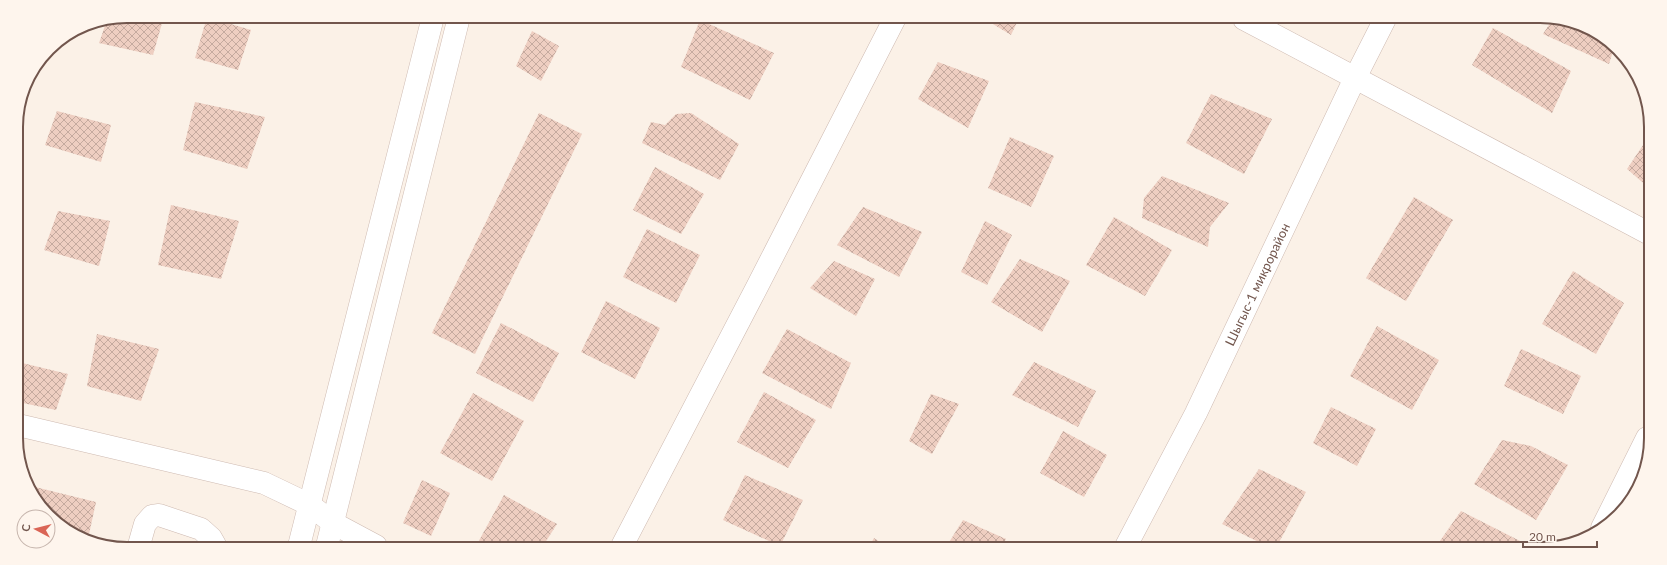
<svg xmlns="http://www.w3.org/2000/svg" width="1667" height="565" font-family="Lato,sans-serif">
<defs>
<pattern id="building-cross-hatch" width="8" height="8" patternUnits="userSpaceOnUse"><rect width="8" height="8" fill="#eecec1"/><path d="M0 0l8 8M0 8l8-8" fill="none" stroke="#c5aa9f"/></pattern>
</defs>
<rect width="100%" height="100%" fill="#fbf1e7"/>
<g fill="url(#building-cross-hatch)">
<polygon points="127,16 164,16 153,55 99,43 107,20"/>
<polygon points="207,17 251,30 238,70 195,58"/>
<polygon points="983,18 1019,18 1011,35"/>
<polygon points="700,20 774,53 750,100 681,67"/>
<polygon points="1552,20 1569,20 1614,48 1609,64 1543,34"/>
<polygon points="1493,28 1571,71 1552,113 1472,65"/>
<polygon points="532,31 559,46 541,81 516,66"/>
<polygon points="938,62 989,81 968,128 918,99"/>
<polygon points="1211,94 1272,119 1244,174 1186,143"/>
<polygon points="195,102 265,117 247,169 183,150"/>
<polygon points="57,111 111,125 101,162 45,145"/>
<polygon points="539,113 582,134 475,354 432,333"/>
<polygon points="691,113 739,144 720,180 642,143 651,122 665,125 676,114"/>
<polygon points="1649,136 1649,188 1627,169"/>
<polygon points="1010,137 1054,156 1031,207 988,188"/>
<polygon points="655,167 704,194 681,234 633,210"/>
<polygon points="1162,176 1229,203 1210,227 1208,247 1142,218 1144,198"/>
<polygon points="1414,197 1453,220 1406,301 1366,278"/>
<polygon points="171,205 239,221 221,279 158,265"/>
<polygon points="863,207 922,232 899,277 837,245"/>
<polygon points="58,211 110,221 99,266 44,250"/>
<polygon points="1114,217 1172,250 1145,296 1086,265"/>
<polygon points="985,221 1012,235 987,285 961,272"/>
<polygon points="647,229 700,255 676,303 623,277"/>
<polygon points="1020,259 1070,281 1042,332 991,302"/>
<polygon points="834,261 875,279 856,316 810,288"/>
<polygon points="1573,271 1624,303 1596,354 1542,324"/>
<polygon points="606,301 660,328 635,379 581,352"/>
<polygon points="501,323 559,353 533,402 476,373"/>
<polygon points="1377,326 1439,360 1412,410 1350,376"/>
<polygon points="787,329 851,363 831,409 762,373"/>
<polygon points="97,334 159,349 141,401 87,386"/>
<polygon points="1521,349 1581,376 1563,414 1504,386"/>
<polygon points="18,362 68,374 56,410 18,402"/>
<polygon points="1034,362 1096,391 1078,427 1012,395"/>
<polygon points="764,392 816,420 788,468 737,442"/>
<polygon points="473,393 524,421 492,481 440,453"/>
<polygon points="931,394 959,404 932,454 909,441"/>
<polygon points="1331,407 1376,429 1357,466 1313,443"/>
<polygon points="1063,431 1107,455 1084,497 1040,473"/>
<polygon points="1502,440 1531,446 1568,465 1536,520 1474,484"/>
<polygon points="1259,469 1306,492 1276,548 1271,548 1222,524"/>
<polygon points="745,475 803,500 780,546 723,520"/>
<polygon points="422,480 450,493 431,536 403,523"/>
<polygon points="31,486 96,502 88,539 44,511"/>
<polygon points="504,495 557,524 543,546 476,546"/>
<polygon points="1461,511 1522,542 1517,549 1435,548"/>
<polygon points="963,520 1006,539 1002,547 946,547"/>
<polygon points="874,538 887,547 869,547"/>
</g>
<g fill="none" stroke-linecap="round" stroke-linejoin="round">
<defs>
<g id="minor">
<polyline points="1244,19 1648,233"/>
<polyline points="18,425 264,483 310,505 333,523 376,546"/>
<polyline points="1602,528 1647,438"/>
<polyline points="139,545 145,524 152,516 159,515 201,529 211,538 215,545"/>
<polyline points="299,546 433,17"/>
<polyline points="327,546 459,17"/>
<polyline points="622,546 757,287 895,18"/>
<path id="s1" d="M1125,548L1196,413L1355,78L1385,19"/>
</g>
</defs>
<use href="#minor" stroke="#cebab1" stroke-width="23"/>
<use href="#minor" stroke="#fff" stroke-width="22"/>
</g>
<g text-anchor="middle" dominant-baseline="central" stroke-width="3.5" stroke-linejoin="round" paint-order="stroke">
<g font-size="13" fill="#72564d" stroke="#fef5ed">
<text stroke="none"><textPath href="#s1" startOffset="295">Шыгыс-1 микрорайон</textPath></text>
</g>
</g>
<path d="M0 0H1667V565H0ZM127 23H1540A104 104 0 0 1 1644 127V438A104 104 0 0 1 1540 542H127A104 104 0 0 1 23 438V127A104 104 0 0 1 127 23Z" fill="#fef5ed" fill-rule="evenodd"/>
<path fill="none" stroke="#72564d" stroke-width="2" d="M127 23H1540A104 104 0 0 1 1644 127V438A104 104 0 0 1 1540 542H127A104 104 0 0 1 23 438V127A104 104 0 0 1 127 23Z"/>
<g transform="translate(36 529) rotate(277)"><circle r="19" fill="#fef5ed" stroke="#c6b5ad"/>
<path d="M0-3L7 15L0 10L-7 15Z" fill="#da6556"/>
<text y="-6" font-size="11" font-weight="bold" text-anchor="middle" fill="#72564d">С</text>
</g>
<path d="M1523 541v6h74v-6" fill="none" stroke="#72564d" stroke-width="2"/>
<text x="1529" y="541" font-size="12" fill="#72564d" stroke="#fef5ed" stroke-width="3" paint-order="stroke">20 m</text>
</svg>
